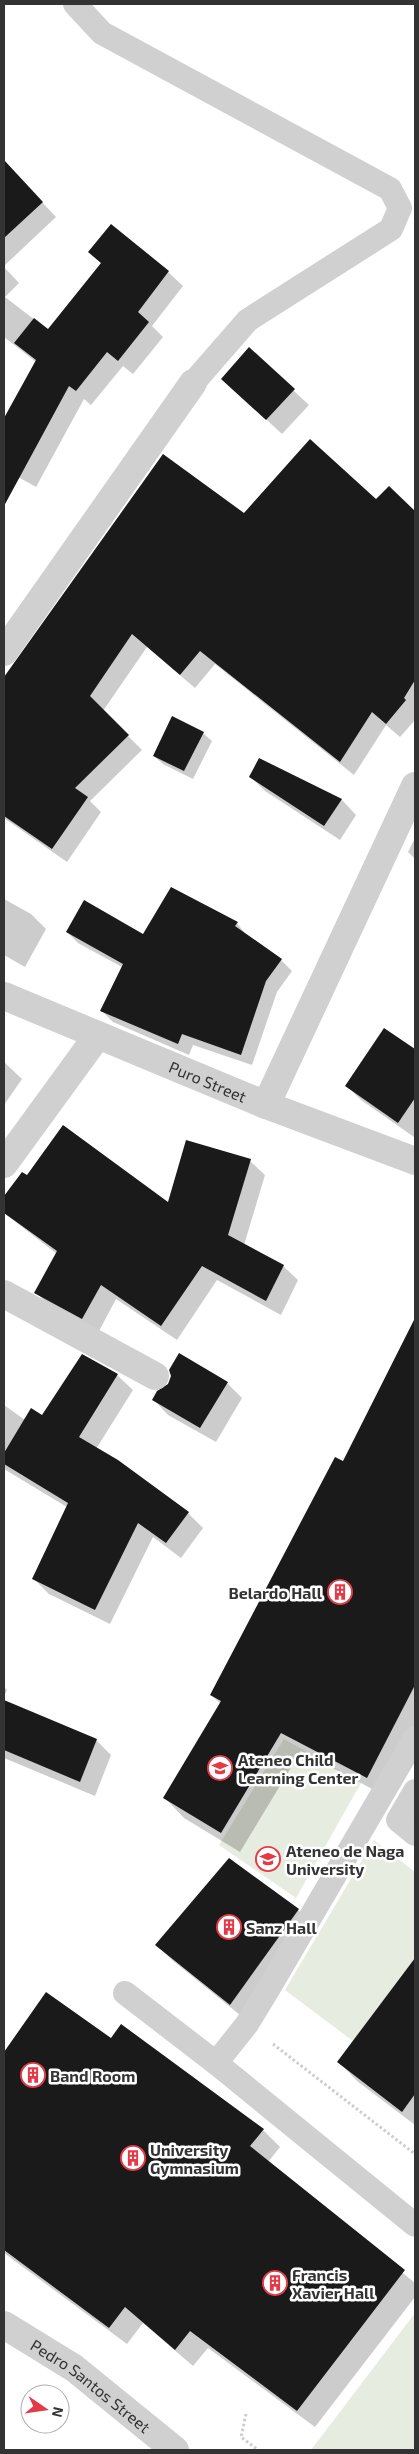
<svg xmlns="http://www.w3.org/2000/svg" width="419" height="2454" font-family="'Exo 2',sans-serif">
<rect width="100%" height="100%" fill="#fff"/>
<g fill="#e6ecdf">
<polygon points="284,1739 361,1783 296,1898 219,1845"/>
<polygon points="374,1840 415,1872 415,1958 353,2041 285,1990"/>
<polygon points="415,2313 415,2450 311,2450"/>
</g>
<g fill="#0003">
<polygon points="12,170 56,217 4,266 4,178"/>
<polygon points="111,226 168,272 183,286 152,326 163,337 133,374 123,366 91,405 84,399 36,487 4,469 4,420 36,362 4,337 4,267 19,283 5,297 48,330 102,264 90,252"/>
<polygon points="249,349 309,405 282,434 222,379"/>
<polygon points="389,487 415,513 415,720 400,737 386,725 354,775 215,664 195,688 147,647 103,711 142,750 90,801 101,812 67,862 4,818 4,680 12,666 244,514 376,501"/>
<polygon points="203,733 212,741 193,779 163,764 154,756"/>
<polygon points="259,760 342,800 356,815 340,840 265,791 250,776"/>
<polygon points="415,838 415,859 408,852"/>
<polygon points="4,899 31,914 46,929 25,967 4,955"/>
<polygon points="237,923 247,936 281,960 292,971 277,992 252,1065 193,1045 189,1055 113,1022 102,1011 122,967 78,943 67,932 144,935"/>
<polygon points="385,1029 415,1050 414,1137 361,1100 347,1086"/>
<polygon points="4,1062 22,1079 4,1105"/>
<polygon points="250,1161 265,1175 244,1245 283,1266 298,1280 281,1315 217,1280 177,1340 116,1299 98,1333 50,1307 36,1292 57,1254 4,1213 4,1198 22,1174 27,1177 168,1204"/>
<polygon points="415,1320 415,1742 387,1797 301,1751 240,1852 184,1818 165,1798 221,1704 211,1695 344,1463"/>
<polygon points="117,1375 133,1390 96,1449 188,1513 203,1528 181,1558 153,1537 110,1624 49,1594 34,1579 67,1507 4,1469 4,1405 25,1420 43,1417"/>
<polygon points="227,1383 242,1398 216,1442 168,1415 154,1400"/>
<polygon points="4,1687 7,1690 4,1697"/>
<polygon points="4,1701 96,1740 111,1755 95,1796 4,1758"/>
<polygon points="229,1860 298,1910 313,1925 245,2019 172,1960 157,1945"/>
<polygon points="415,1960 415,2125 357,2081 339,2062"/>
<polygon points="47,1994 111,2040 263,2130 280,2147 268,2162 415,2283 415,2297 315,2427 208,2348 193,2366 143,2323 127,2344 4,2253 4,2054"/>
</g>
<g fill="#1a1a1a">
<polygon points="4,160 43,202 4,238"/>
<polygon points="111,224 169,271 138,312 149,322 118,361 107,352 76,391 69,386 4,506 4,418 36,360 14,343 34,318 48,329 101,263 88,252"/>
<polygon points="249,347 295,389 266,420 221,379"/>
<polygon points="310,439 376,499 389,486 415,511 415,680 404,698 406,700 386,724 372,712 340,762 200,651 180,675 132,634 90,696 129,735 75,788 88,797 52,849 4,816 4,677 163,454 244,513"/>
<polygon points="172,716 204,732 184,771 153,756"/>
<polygon points="259,758 342,799 324,826 249,777"/>
<polygon points="171,887 238,922 235,926 282,959 266,981 241,1055 182,1034 178,1044 100,1011 123,964 66,932 84,900 143,934"/>
<polygon points="384,1028 415,1049 415,1098 398,1123 345,1086"/>
<polygon points="63,1125 168,1202 186,1140 251,1159 228,1235 284,1265 266,1301 202,1266 161,1326 101,1285 82,1319 34,1293 57,1251 4,1213 4,1196 22,1172 27,1175"/>
<polygon points="415,1318 415,1685 367,1778 281,1733 221,1833 163,1798 221,1701 210,1695 335,1457 343,1461"/>
<polygon points="179,1353 228,1382 200,1428 152,1400 157,1391 168,1384 171,1376 169,1370"/>
<polygon points="82,1354 118,1374 79,1437 118,1460 189,1512 166,1543 138,1523 95,1610 32,1579 68,1503 4,1464 4,1453 31,1408 42,1415"/>
<polygon points="4,1700 97,1739 80,1782 4,1750"/>
<polygon points="229,1858 299,1909 230,2005 155,1945"/>
<polygon points="415,1958 415,2094 402,2112 337,2062"/>
<polygon points="46,1992 111,2038 121,2024 264,2129 250,2146 405,2270 297,2411 190,2331 175,2350 125,2307 109,2328 4,2250 4,2052"/>
</g>
<g fill="none" stroke-linecap="round" stroke-linejoin="round">
<g stroke="#cdcdcd" stroke-width="3" stroke-dasharray="2.5 2.5" stroke-linecap="butt">
<polyline points="414,979 415,979"/>
<polyline points="273,2044 415,2154"/>
<polyline points="246,2414 241,2437 258,2450"/>
</g>
<g stroke="#d0d0d0" stroke-width="24">
<polyline points="75,4 102,33 390,189 400,208 391,229 248,320 193,383"/>
<polyline points="415,1738 269,1988 247,2024 216,2063 415,2225"/>
<polyline points="415,1791 398,1820 415,1834"/>
<polyline points="125,1993 216,2063"/>
</g>
<g stroke="#d0d0d0" stroke-width="28">
<polyline points="4,652 193,383"/>
<path id="s1" d="M4,996L266,1105L415,1161"/>
<polyline points="266,1105 415,786"/>
<polyline points="4,1164 98,1035"/>
<polyline points="4,1294 155,1376"/>
<path id="s2" d="M4,2325L74,2368L175,2450"/>
</g>
</g>
<defs>
<symbol id="building-ring" viewBox="-11 -11 22 22"><circle r="9.5" fill="#fff" stroke="#e63946" stroke-width="1.5"/><path d="M-4-6H4V6H1V3H-1V6H-4ZM-2.5-4.3h1.7v1.8h-1.7ZM.8-4.3h1.7v1.8H.8ZM-2.5-1h1.7V.8h-1.7ZM.8-1h1.7V.8H.8Z" fill="#e63946"/></symbol>
<symbol id="school-ring" viewBox="-11 -11 22 22"><circle r="9.5" fill="#fff" stroke="#e63946" stroke-width="1.5"/><path d="M0-5L7-2L0 1L-7-2ZM-4 1L0 2.5L4 1V4Q0 6-4 4Z" fill="#e63946"/></symbol>
<symbol id="university-ring" viewBox="-11 -11 22 22"><circle r="9.5" fill="#fff" stroke="#e63946" stroke-width="1.5"/><path d="M0-5L7-2L0 1L-7-2ZM-4 1L0 2.5L4 1V4Q0 6-4 4Z" fill="#e63946"/></symbol>
</defs>
<g fill-rule="evenodd">
<use href="#building-ring" x="326" y="1578" width="28" height="28"/>
<use href="#school-ring" x="206" y="1754" width="28" height="28"/>
<use href="#university-ring" x="254" y="1845" width="28" height="28"/>
<use href="#building-ring" x="215" y="1913" width="28" height="28"/>
<use href="#building-ring" x="19" y="2061" width="28" height="28"/>
<use href="#building-ring" x="119" y="2144" width="28" height="28"/>
<use href="#building-ring" x="261" y="2269" width="28" height="28"/>
</g>
<g text-anchor="middle" dominant-baseline="central" stroke-width="5" stroke-linejoin="round" paint-order="stroke">
<g font-size="16" fill="#333" stroke="#fff">
<text stroke="none"><textPath href="#s1" startOffset="221">Puro Street</textPath></text>
<text stroke="none"><textPath href="#s2" startOffset="106">Pedro Santos Street</textPath></text>
</g>
<g font-size="16" font-weight="bold" fill="#333" stroke="#fff" text-anchor="start">
<text x="322" y="1592" text-anchor="end">Belardo Hall</text>
<text x="238" y="1759">Ateneo Child<tspan x="238" dy="18">Learning Center</tspan></text>
<text x="286" y="1850">Ateneo de Naga<tspan x="286" dy="18">University</tspan></text>
<text x="246" y="1927">Sanz Hall</text>
<text x="50" y="2075">Band Room</text>
<text x="150" y="2149">University<tspan x="150" dy="18">Gymnasium</tspan></text>
<text x="292" y="2274">Francis<tspan x="292" dy="18">Xavier Hall</tspan></text>
</g>
</g>
<rect width="419" height="2454" fill="none" stroke="#333333" stroke-width="10"/>
<g transform="translate(45 2409) rotate(103)"><circle r="24" fill="#ffffff" stroke="#adadad"/>
<path d="M0-4L9 19L0 12L-9 19Z" fill="#e63946"/>
<text y="-8" font-size="14" font-weight="bold" text-anchor="middle" fill="#333333">N</text>
</g>
</svg>
